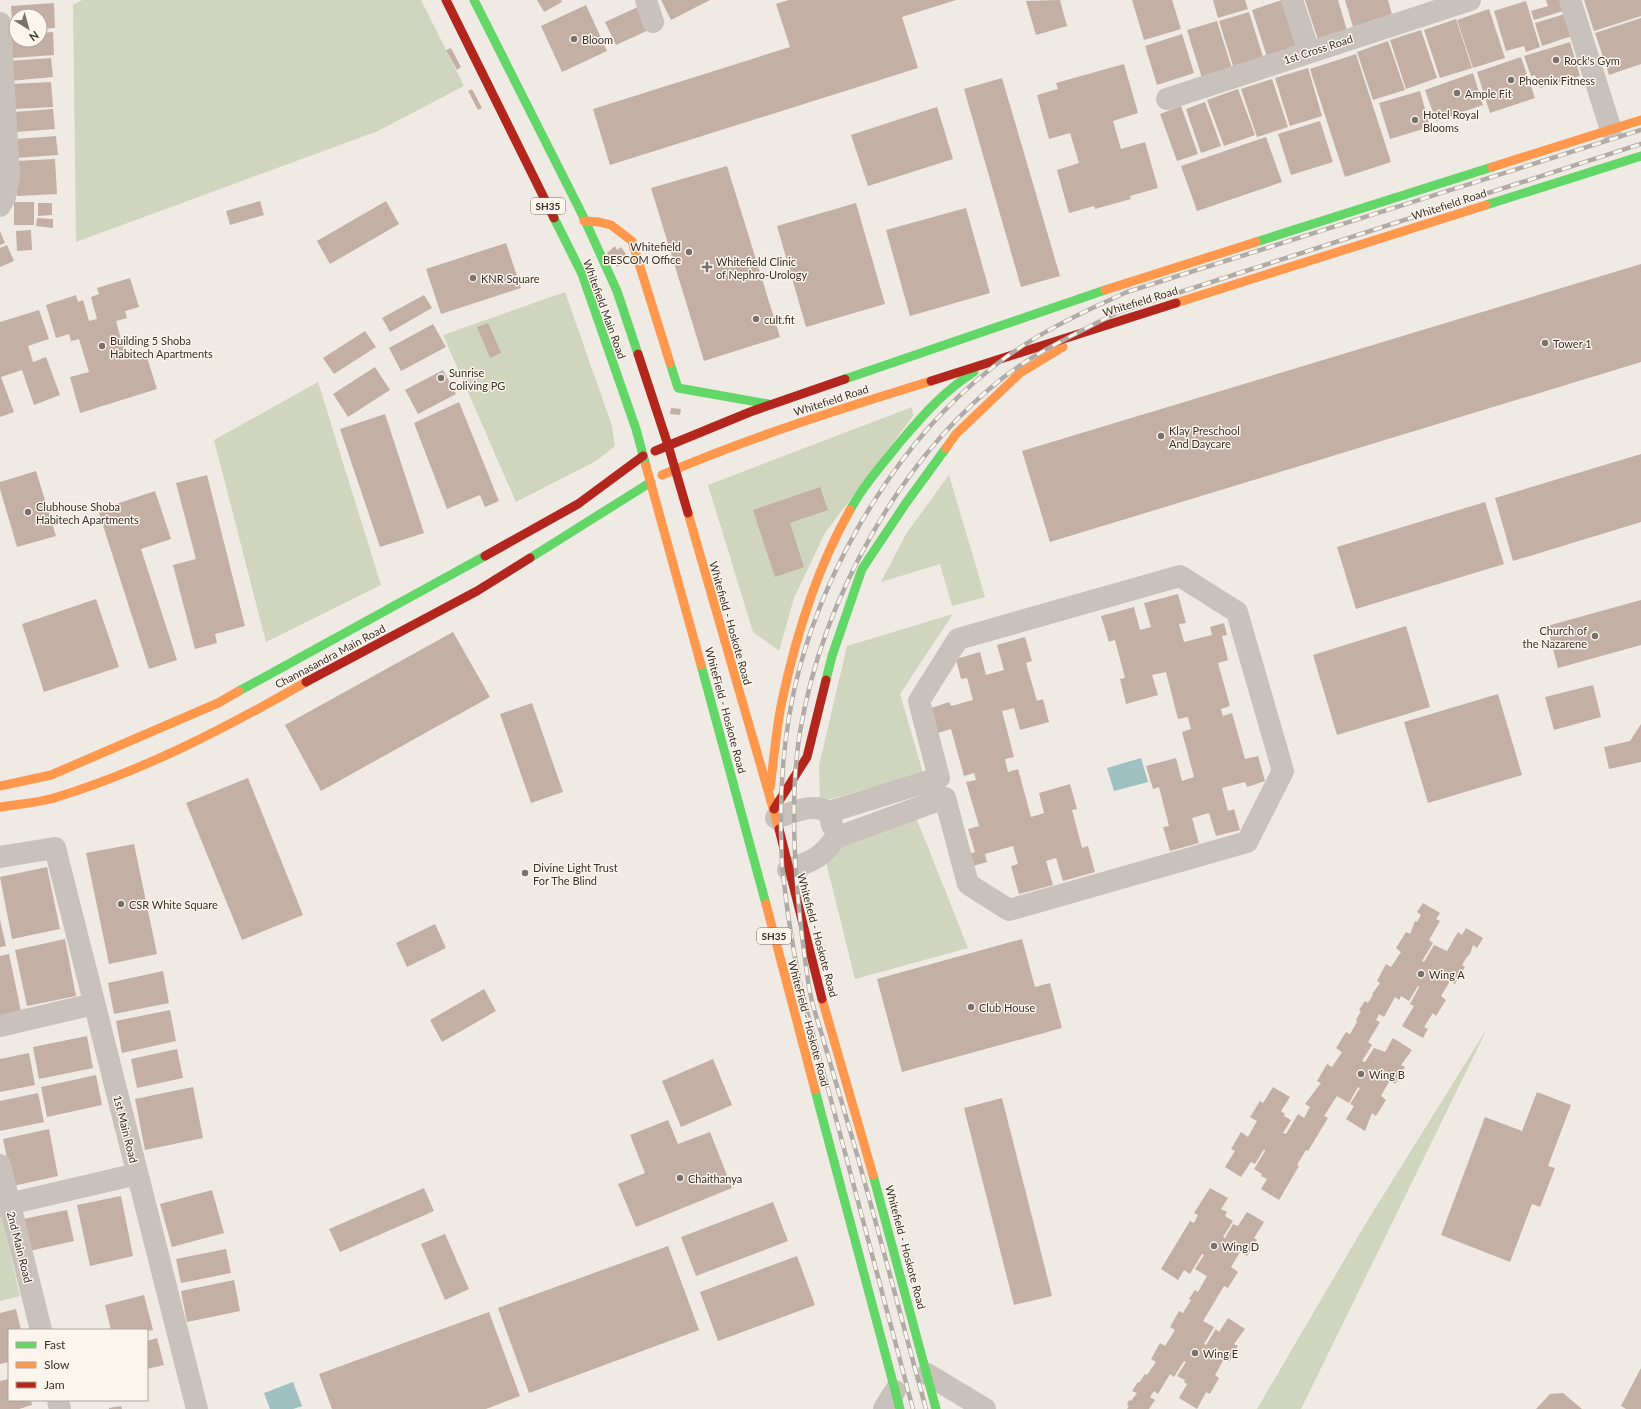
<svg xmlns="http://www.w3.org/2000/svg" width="1641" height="1409" font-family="Lato,sans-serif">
<rect width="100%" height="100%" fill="#efeae4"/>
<g fill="#d0d5be">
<polygon points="82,0 421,0 464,86 378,131 76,242 73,5"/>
<polygon points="565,292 612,426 615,446 596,461 516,502 443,335"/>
<polygon points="318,382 381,585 266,642 214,440"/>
<polygon points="912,407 913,416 825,533 794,598 779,651 753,632 708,485"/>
<polygon points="949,475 985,597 952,606 940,564 881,582 906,534"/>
<polygon points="953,614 900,694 923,773 820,802 819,766 847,646"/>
<polygon points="915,815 968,948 855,979 825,858 847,836"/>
<polygon points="1488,1027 1301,1409 1257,1409 1366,1223"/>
<polygon points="0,1209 20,1296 0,1301"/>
</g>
<g fill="#9ec0c1">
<polygon points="1141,758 1148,782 1114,791 1107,768"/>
<polygon points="293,1382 302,1406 293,1409 270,1409 264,1393"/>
</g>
<g fill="#c4afa5">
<polygon points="537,0 561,0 562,2 544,12"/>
<polygon points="661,0 710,0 671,20"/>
<polygon points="789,0 956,0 902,17 918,68 610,165 593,109 790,47 776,4"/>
<polygon points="1060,0 1067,26 1036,35 1026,1"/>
<polygon points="1132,0 1172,0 1181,29 1144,40"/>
<polygon points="1213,0 1245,0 1248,9 1218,18"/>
<polygon points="1282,0 1297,48 1267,57 1252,10"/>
<polygon points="1305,0 1338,0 1348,34 1319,43"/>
<polygon points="1345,0 1388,0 1392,14 1353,27"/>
<polygon points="1546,0 1560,0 1563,11 1534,20 1531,11 1548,6"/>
<polygon points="1584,0 1641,0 1641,16 1594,31"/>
<polygon points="1526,1 1540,47 1526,52 1524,46 1506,51 1494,11"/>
<polygon points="54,3 55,28 40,29 40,16 16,16 16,31 13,32 11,6"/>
<polygon points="586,5 607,51 562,72 541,26"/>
<polygon points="640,6 651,29 616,45 605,22"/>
<polygon points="1489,9 1505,58 1473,68 1457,20"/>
<polygon points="1249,12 1264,60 1234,69 1219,21"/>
<polygon points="1565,14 1572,36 1542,46 1535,23"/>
<polygon points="1641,18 1641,64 1609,75 1595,33"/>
<polygon points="1456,19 1472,68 1440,78 1424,30"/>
<polygon points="1217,21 1232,69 1202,78 1187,30"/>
<polygon points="1421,30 1437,78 1406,89 1390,40"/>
<polygon points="53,32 54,55 12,58 10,35 16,35 16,40 40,40 40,33"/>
<polygon points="1182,34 1194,73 1157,85 1145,46"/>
<polygon points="1388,41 1405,90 1373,100 1357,52"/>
<polygon points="1570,42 1580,76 1540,88 1535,75 1531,76 1524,56"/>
<polygon points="451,48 461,67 457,70 446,50"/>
<polygon points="1356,54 1391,162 1345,177 1310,69"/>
<polygon points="1521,57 1535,98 1490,113 1477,72"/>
<polygon points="51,58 53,77 10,81 9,61"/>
<polygon points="1124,64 1138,113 1113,121 1121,149 1145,142 1158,188 1130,196 1131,199 1095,209 1094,206 1069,213 1057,170 1079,163 1070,133 1049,139 1037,95 1058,89 1056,83"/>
<polygon points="1308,68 1322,116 1290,126 1275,78"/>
<polygon points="1473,73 1483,105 1436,121 1425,90"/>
<polygon points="1002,78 1060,276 1021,287 964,89"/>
<polygon points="1272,79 1288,127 1257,137 1241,89"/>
<polygon points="51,82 53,107 14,109 12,84"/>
<polygon points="472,89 482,108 478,110 468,91"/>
<polygon points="1238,89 1255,135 1224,146 1207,100"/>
<polygon points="1420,91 1430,127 1390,139 1379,103"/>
<polygon points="1205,102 1221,146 1201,153 1186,109"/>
<polygon points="1181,106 1198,154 1177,161 1160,114"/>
<polygon points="937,107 953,159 868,186 851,135"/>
<polygon points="53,109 55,129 15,132 14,112"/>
<polygon points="1320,121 1333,162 1291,175 1278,134"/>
<polygon points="56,136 58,155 16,158 15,139"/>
<polygon points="1266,137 1282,182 1197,211 1181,166"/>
<polygon points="55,159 57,194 17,196 15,161"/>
<polygon points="727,166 780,337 704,361 651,188"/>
<polygon points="260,201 264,215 230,225 226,211"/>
<polygon points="386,201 399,224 330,264 317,241"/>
<rect x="14" y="202" width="20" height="23"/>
<polygon points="38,203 52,203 52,215 38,216"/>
<polygon points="856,203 885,304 806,327 777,226"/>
<polygon points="966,208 990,293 910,316 886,230"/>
<polygon points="37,218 53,219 53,228 36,226"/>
<polygon points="31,230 32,250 17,251 16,231"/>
<polygon points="0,231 5,243 0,245"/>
<polygon points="506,243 521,288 441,314 426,269"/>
<polygon points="7,245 14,261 0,267 0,248"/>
<polygon points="615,246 617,250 621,247 626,254 621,258 624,261 617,267 607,253"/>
<polygon points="1641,264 1641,362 1050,542 1022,451"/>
<polygon points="130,278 139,307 125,311 127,318 116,321 126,357 145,351 157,389 80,413 70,377 89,372 79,339 71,341 69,334 56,338 46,305 76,295 78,302 83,300 89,321 97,319 91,297 99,294 97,288"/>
<polygon points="424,295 432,308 390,332 382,318"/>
<polygon points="39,310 49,339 28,346 33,362 46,357 60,395 34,405 22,370 1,377 14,412 0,417 0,322"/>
<polygon points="488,323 501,353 490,358 477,327"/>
<polygon points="433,324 446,347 401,371 389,348"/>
<polygon points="365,331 376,347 334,374 323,358"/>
<polygon points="375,367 390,390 348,417 333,394"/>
<polygon points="443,370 456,394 418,414 405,390"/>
<polygon points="459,402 499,501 485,507 480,495 447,509 414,423"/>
<polygon points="671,408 681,409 680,415 670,414"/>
<polygon points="385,414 424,533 380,547 340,429"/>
<polygon points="1641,454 1641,522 1513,561 1495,498"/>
<polygon points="36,471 56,536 17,547 0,489 0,482"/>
<polygon points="207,475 245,626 215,634 217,643 195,649 173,565 196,559 176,483"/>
<polygon points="820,487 828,510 790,523 804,567 775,577 753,510"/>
<polygon points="155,491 171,539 141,549 177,660 149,669 98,510"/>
<polygon points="1485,502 1504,564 1356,609 1337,547"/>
<polygon points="1178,594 1186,623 1179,624 1184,642 1212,635 1210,627 1224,623 1227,635 1222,636 1228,660 1218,663 1230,706 1221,709 1223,716 1232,713 1245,759 1258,756 1265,781 1247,787 1245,782 1222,788 1228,811 1234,809 1240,830 1216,836 1209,813 1192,818 1199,843 1170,851 1163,827 1169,826 1159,787 1153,789 1146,766 1176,758 1182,781 1194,777 1182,732 1191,729 1188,717 1178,719 1166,672 1152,675 1158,695 1126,704 1120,679 1125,678 1115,640 1109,642 1101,616 1134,607 1140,630 1151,627 1144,603"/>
<polygon points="96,599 119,667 44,692 22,624"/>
<polygon points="1641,600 1641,645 1558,668 1547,626"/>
<polygon points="1406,626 1430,707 1337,735 1313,655"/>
<polygon points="453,632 490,697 321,791 285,725"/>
<polygon points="1025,637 1032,661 1026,663 1037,701 1043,699 1049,722 1020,730 1014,708 1002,711 1014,757 1005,759 1008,772 1018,769 1031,817 1044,813 1039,793 1070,784 1077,809 1072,810 1082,848 1088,846 1095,872 1063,881 1056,858 1046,861 1053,885 1019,894 1011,866 1018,864 1013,846 985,854 987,862 973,866 969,854 975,852 968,829 979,826 966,782 976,780 974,773 964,776 951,729 938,733 931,708 949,702 951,706 973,700 967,678 961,679 956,659 980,652 986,675 1004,670 997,645"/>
<polygon points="1593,685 1601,717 1554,730 1545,697"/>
<polygon points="1498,694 1522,775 1428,803 1404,722"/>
<polygon points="532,703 563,792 531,803 500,714"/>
<polygon points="1641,724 1641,762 1609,769 1604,747 1630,741"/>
<polygon points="248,778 303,915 242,940 186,803"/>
<polygon points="134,844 157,954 109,964 86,853"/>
<polygon points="47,867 60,929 12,939 0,877"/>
<polygon points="1423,903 1440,913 1436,919 1440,921 1429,940 1433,943 1422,961 1424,962 1434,945 1447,951 1458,932 1462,935 1466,928 1483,938 1477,948 1473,945 1470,954 1466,958 1462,965 1465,967 1455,984 1450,981 1441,996 1446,1000 1436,1016 1433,1013 1424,1027 1428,1029 1423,1038 1402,1026 1414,1006 1410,1004 1419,987 1418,986 1409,1001 1401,996 1399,1000 1395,997 1384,1017 1379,1014 1376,1020 1380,1022 1368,1042 1372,1045 1362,1061 1365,1062 1374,1048 1385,1052 1393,1038 1412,1050 1401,1065 1405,1067 1395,1084 1390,1080 1381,1096 1386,1100 1376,1116 1372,1113 1365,1131 1346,1119 1354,1106 1350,1104 1360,1088 1358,1087 1349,1103 1337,1096 1324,1116 1328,1118 1308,1151 1306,1150 1297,1165 1299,1166 1279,1200 1261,1189 1267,1179 1261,1176 1262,1174 1254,1169 1265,1151 1264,1149 1255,1164 1251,1162 1241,1177 1225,1167 1235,1151 1231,1149 1241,1132 1248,1137 1257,1121 1250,1117 1260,1101 1263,1103 1273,1087 1290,1097 1281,1111 1285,1114 1284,1116 1291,1120 1283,1133 1286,1134 1298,1114 1304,1118 1310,1107 1305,1104 1321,1083 1317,1081 1327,1064 1332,1067 1342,1052 1336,1048 1346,1032 1350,1034 1357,1022 1356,1020 1361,1011 1359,1010 1365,1001 1368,1003 1373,995 1372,994 1380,983 1377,981 1386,964 1391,967 1401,952 1396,948 1406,932 1410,934 1415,921 1417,922 1421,915 1417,912"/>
<polygon points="0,920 6,946 0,947"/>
<polygon points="435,924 446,948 407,967 396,943"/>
<polygon points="65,939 76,996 27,1006 15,950"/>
<polygon points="1022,939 1035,987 1050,983 1062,1028 902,1072 877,979"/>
<polygon points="9,954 22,1016 0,1020 0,956"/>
<polygon points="163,971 169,1003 114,1014 108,983"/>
<polygon points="484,989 496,1011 442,1042 430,1020"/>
<polygon points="170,1010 176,1041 122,1053 116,1021"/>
<polygon points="87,1036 93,1068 39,1079 33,1047"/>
<polygon points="177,1049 183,1078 137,1088 131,1059"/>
<polygon points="29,1053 35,1085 0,1092 0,1059"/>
<polygon points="713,1059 732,1105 681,1127 662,1081"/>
<polygon points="96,1075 102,1105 47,1117 41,1087"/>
<polygon points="193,1087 203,1138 145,1150 135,1099"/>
<polygon points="1537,1092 1571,1105 1548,1166 1555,1168 1540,1207 1532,1204 1510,1262 1441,1235 1485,1117 1522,1131"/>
<polygon points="38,1093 44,1122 0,1131 0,1101"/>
<polygon points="1002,1098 1052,1296 1014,1305 964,1108"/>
<polygon points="668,1120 678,1144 710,1132 732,1188 636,1227 618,1184 645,1173 630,1135"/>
<polygon points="49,1129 58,1176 13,1186 3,1139"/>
<polygon points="424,1188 434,1211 340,1252 329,1229"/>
<polygon points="1210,1188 1228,1198 1221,1209 1227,1212 1225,1216 1233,1221 1223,1237 1225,1238 1233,1224 1238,1226 1247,1212 1264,1222 1254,1238 1257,1240 1247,1256 1240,1252 1231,1267 1238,1272 1228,1288 1224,1286 1203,1321 1214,1327 1204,1344 1206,1345 1216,1329 1219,1332 1228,1318 1245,1329 1234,1344 1238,1346 1229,1362 1224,1359 1215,1375 1219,1378 1210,1394 1206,1392 1197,1409 1179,1398 1187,1384 1184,1382 1185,1380 1177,1376 1186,1362 1184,1361 1174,1377 1170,1374 1158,1394 1154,1391 1150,1397 1155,1400 1149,1409 1127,1409 1129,1406 1127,1405 1129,1400 1131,1401 1137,1393 1132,1391 1138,1382 1139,1383 1145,1374 1147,1375 1156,1362 1151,1359 1160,1343 1165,1346 1175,1330 1170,1327 1179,1311 1183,1313 1191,1300 1189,1299 1195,1290 1198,1292 1207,1276 1195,1269 1204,1255 1202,1254 1190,1274 1184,1270 1178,1280 1161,1269 1190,1221 1194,1223 1198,1215 1194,1213"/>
<polygon points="212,1190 224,1233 172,1247 160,1204"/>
<polygon points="121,1196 133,1256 90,1266 77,1205"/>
<polygon points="773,1202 788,1241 696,1276 681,1237"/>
<polygon points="67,1210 74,1241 29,1251 23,1219"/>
<polygon points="445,1234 469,1289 445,1300 421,1244"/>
<polygon points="668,1246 699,1330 529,1393 498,1308"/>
<polygon points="226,1249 231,1273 181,1283 176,1259"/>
<polygon points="797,1256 815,1305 718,1341 700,1292"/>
<polygon points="234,1280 240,1311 187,1322 181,1291"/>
<polygon points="144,1295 153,1330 147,1331 111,1330 105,1305"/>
<polygon points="16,1309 21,1330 9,1330 9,1362 0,1364 0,1313"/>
<polygon points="489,1312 520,1396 486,1409 332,1409 319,1374"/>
<polygon points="157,1338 164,1365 147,1369 147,1341"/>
<polygon points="1641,1368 1641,1409 1626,1409 1621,1406"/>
<polygon points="9,1379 9,1400 31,1400 32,1405 19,1409 0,1409 0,1381"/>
<polygon points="1563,1393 1582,1409 1536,1409 1550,1394"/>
<polygon points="121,1406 122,1409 109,1409 109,1408"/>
</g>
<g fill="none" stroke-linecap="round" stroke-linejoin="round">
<g stroke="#c9c2bc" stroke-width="22">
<polyline points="646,0 653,22"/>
<polyline points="1292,0 1309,52"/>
<polyline points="1570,0 1611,130"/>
<polyline points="0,23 9,175 5,197 0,206"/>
<polyline points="1167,99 1470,0"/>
<path d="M776,818C792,813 812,802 829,812L832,825"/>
<polyline points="0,857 55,848 197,1409"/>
<path d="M788,870C809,862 823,858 835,838L945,798L968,884L1009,910L1247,842L1283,771L1237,612L1180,576L958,639L919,701L939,778L829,812"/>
<polyline points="0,1026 94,1004"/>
<polyline points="0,1165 41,1330"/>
<polyline points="0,1206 137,1174"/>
<polyline points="927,1374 985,1409"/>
<polyline points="58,1400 60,1409"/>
<polyline points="884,1409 895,1391"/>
</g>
<g stroke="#63d668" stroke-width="9">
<polyline points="474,0 582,214 617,291 638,354"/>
<polyline points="1486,205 1641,156"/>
<polyline points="554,218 582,274 636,429 646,466"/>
<polyline points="1256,242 1492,167"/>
<polyline points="670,363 678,388 768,404"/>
<polyline points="845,379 1105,290"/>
<path d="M850,510C864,485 883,463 901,441C923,415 945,390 974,372"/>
<polyline points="530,558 651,482"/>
<polyline points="701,665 766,904"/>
<polyline points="826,680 832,656 862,569 906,503 946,448"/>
<polyline points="239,691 485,556"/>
<polyline points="815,1090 900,1409"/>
<polyline points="873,1175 936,1409"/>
</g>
<g stroke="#ff974d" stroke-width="9">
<polyline points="1492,167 1641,120"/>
<polyline points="584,221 599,222 611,225 632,241 670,363"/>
<polyline points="1105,290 1256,242"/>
<polyline points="1176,303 1486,205"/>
<polyline points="946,448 956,434 1020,373 1063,347"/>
<polyline points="646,466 701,665"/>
<path d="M662,475C750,437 840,409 931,381"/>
<polyline points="688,513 779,829"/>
<polyline points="0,786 51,775 218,703 239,691"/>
<path d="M770,788C774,759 776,729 782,701C796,635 817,568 850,510"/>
<path d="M0,807C18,804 37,803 54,798C143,771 226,728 306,682"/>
<polyline points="766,904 815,1090"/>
<polyline points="822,999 873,1175"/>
</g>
<g stroke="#b3261e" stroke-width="9">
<polyline points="446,0 554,218"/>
<polyline points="638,354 668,445 688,513"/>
<polyline points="931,381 1176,303"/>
<polyline points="655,451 750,412 845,379"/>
<polyline points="485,556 578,504 643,456"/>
<polyline points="306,682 477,591 530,558"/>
<polyline points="774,809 807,757 826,680"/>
<polyline points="779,829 822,999"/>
</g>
<defs>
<g id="rail">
<path d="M913,1409C888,1316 864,1223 839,1130C827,1083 812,1035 801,987C793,951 787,911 783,874C781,861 782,848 781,835C780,780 785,723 799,670C829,558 901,438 993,367C1033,335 1081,313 1127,292L1641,130"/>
<path d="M926,1409C902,1321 879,1232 854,1144C844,1110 834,1076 824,1042C819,1024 812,1006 809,987C797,908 787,812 800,732C822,601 899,459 1004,377C1039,350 1080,332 1118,312L1641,144"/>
</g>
</defs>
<use href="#rail" stroke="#b0aba7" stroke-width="4.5"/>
<use href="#rail" stroke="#fbf5ec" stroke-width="3" stroke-dasharray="9" stroke-linecap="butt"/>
</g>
<g fill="#79716b" stroke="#fbf5ec" stroke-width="1.5">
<circle cx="574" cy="39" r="4"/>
<circle cx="1556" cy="60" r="4"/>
<circle cx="1511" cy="80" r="4"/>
<circle cx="1457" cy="93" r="4"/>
<circle cx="1415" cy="120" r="4"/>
<circle cx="689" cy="252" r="4"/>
<path d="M705 261h4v4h4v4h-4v4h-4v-4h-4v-4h4z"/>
<circle cx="473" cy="278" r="4"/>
<circle cx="756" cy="319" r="4"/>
<circle cx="1545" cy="343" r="4"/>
<circle cx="102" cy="346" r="4"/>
<circle cx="441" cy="378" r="4"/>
<circle cx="1161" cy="436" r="4"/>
<circle cx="28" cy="512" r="4"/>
<circle cx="1595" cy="636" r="4"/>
<circle cx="525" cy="873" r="4"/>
<circle cx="121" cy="904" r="4"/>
<circle cx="1421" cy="974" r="4"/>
<circle cx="971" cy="1007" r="4"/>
<circle cx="1361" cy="1074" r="4"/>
<circle cx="680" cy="1178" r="4"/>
<circle cx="1214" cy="1246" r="4"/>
<circle cx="1195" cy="1353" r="4"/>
</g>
<g text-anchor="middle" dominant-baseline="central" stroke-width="3" stroke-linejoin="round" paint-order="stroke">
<g fill="#fbf5ec" stroke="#746b64" stroke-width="1">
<rect x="531" y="198" width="34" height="16" rx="3"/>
<rect x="757" y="928" width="34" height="16" rx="3"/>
</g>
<g font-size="10" font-weight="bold" fill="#3a302a">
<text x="548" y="206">SH35</text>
<text x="774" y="936">SH35</text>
</g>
<g font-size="11" fill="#3a302a" stroke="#fbf5ec" text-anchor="start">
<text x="582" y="39">Bloom</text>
<text x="1564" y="60">Rock's Gym</text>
<text x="1519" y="80">Phoenix Fitness</text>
<text x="1465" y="93">Ample Fit</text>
<text x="1423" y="114">Hotel Royal<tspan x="1423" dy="13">Blooms</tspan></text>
<text x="681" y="246" text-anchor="end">Whitefield<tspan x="681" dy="13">BESCOM Office</tspan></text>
<text x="716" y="261">Whitefield Clinic<tspan x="716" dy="13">of Nephro-Urology</tspan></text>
<text x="481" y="278">KNR Square</text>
<text x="764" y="319">cult.fit</text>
<text x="110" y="340">Building 5 Shoba<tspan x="110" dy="13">Habitech Apartments</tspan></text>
<text x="1553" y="343">Tower 1</text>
<text x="449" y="372">Sunrise<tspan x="449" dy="13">Coliving PG</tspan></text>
<text x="1169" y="430">Klay Preschool<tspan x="1169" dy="13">And Daycare</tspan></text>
<text x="36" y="506">Clubhouse Shoba<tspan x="36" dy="13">Habitech Apartments</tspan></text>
<text x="1587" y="630" text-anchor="end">Church of<tspan x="1587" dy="13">the Nazarene</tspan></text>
<text x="533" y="867">Divine Light Trust<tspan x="533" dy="13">For The Blind</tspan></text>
<text x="129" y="904">CSR White Square</text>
<text x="1429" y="974">Wing A</text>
<text x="979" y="1007">Club House</text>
<text x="1369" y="1074">Wing B</text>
<text x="688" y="1178">Chaithanya</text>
<text x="1222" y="1246">Wing D</text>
<text x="1203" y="1353">Wing E</text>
</g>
<g font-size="11" fill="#3a302a" stroke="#fbf5ec">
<text transform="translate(1318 49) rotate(-18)">1st Cross Road</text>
<text transform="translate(1449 204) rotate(-18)">Whitefield Road</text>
<text transform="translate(1140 301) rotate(-17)">Whitefield Road</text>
<text transform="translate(605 309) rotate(70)">Whitefield Main Road</text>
<text transform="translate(831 400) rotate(-18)">Whitefield Road</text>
<text transform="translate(731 623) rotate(74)">Whitefield - Hoskote Road</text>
<text transform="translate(330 656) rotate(-28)">Channasandra Main Road</text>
<text transform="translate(726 710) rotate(75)">WhiteField - Hoskote Road</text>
<text transform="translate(818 935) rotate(75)">Whitefield - Hoskote Road</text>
<text transform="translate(809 1023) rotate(75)">WhiteField - Hoskote Road</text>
<text transform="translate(126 1129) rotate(76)">1st Main Road</text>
<text transform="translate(20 1247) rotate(76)">2nd Main Road</text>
<text transform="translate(906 1247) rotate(75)">Whitefield - Hoskote Road</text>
</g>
</g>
<rect x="8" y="1329" width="140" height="72" fill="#fbf5ec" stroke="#aea69e"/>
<rect x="16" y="1342" width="20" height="6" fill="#63d668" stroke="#aea69e"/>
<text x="44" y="1349" font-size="12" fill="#3a302a">Fast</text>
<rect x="16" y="1362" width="20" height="6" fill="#ff974d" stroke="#aea69e"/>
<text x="44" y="1369" font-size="12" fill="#3a302a">Slow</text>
<rect x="16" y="1382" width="20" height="6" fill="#b3261e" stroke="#aea69e"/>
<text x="44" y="1389" font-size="12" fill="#3a302a">Jam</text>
<g transform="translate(28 28) rotate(143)"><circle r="19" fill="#fbf5ec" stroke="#aea69e"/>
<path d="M0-3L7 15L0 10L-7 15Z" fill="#79716b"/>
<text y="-6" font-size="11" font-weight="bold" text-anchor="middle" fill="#3a302a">N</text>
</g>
</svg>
